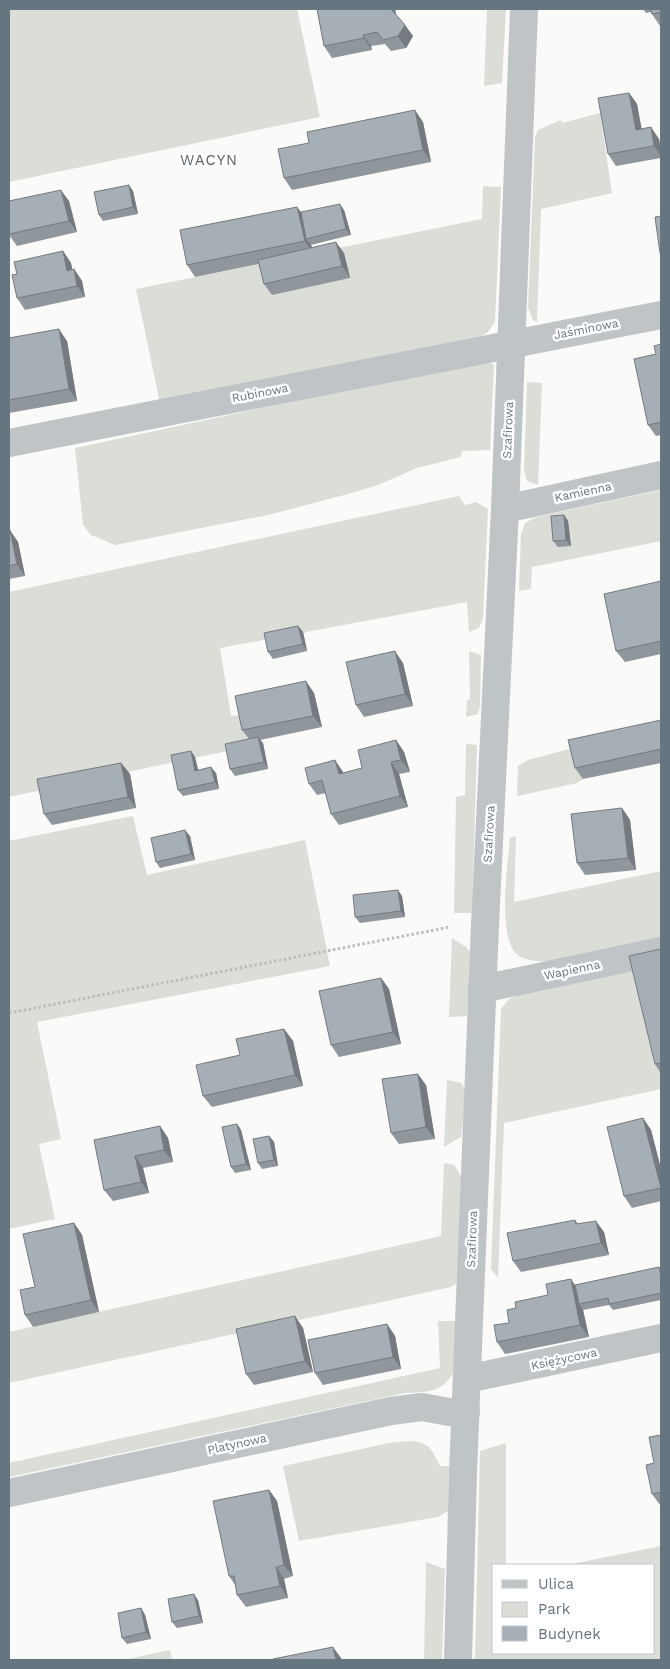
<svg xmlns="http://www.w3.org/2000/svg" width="670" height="1669" font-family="'Work Sans',sans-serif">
<rect width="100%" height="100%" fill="#fafaf8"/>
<g fill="#daded7">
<polygon points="9,9 297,9 320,117 9,182"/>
<polygon points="487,9 506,9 502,83 484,86"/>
<polygon points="600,113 612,193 541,209 537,322 533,320 528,308 535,137 538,130 561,120 562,123"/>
<polygon points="483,186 501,187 495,322 488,332 482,336 160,403 136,289 482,219"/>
<polygon points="485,360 494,365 490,450 462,451 461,457 417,468 378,485 348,494 268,515 115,545 91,535 83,525 75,448"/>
<polygon points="527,382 542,383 538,485 527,481 524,470"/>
<polygon points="661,490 661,541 532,567 531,589 519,591 521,534 525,523 536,517"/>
<polygon points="459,496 465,505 476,502 488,509 483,618 479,628 469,632 467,602 220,648 231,716 245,714 251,746 9,797 9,592"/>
<polygon points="469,651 481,655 480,705 478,714 466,717 467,700 470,699"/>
<polygon points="466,744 477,745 472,913 454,913 456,797 465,795"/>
<polygon points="576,747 583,779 577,783 517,796 518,766 528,760"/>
<polygon points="133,816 147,875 305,840 330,966 37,1022 61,1139 39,1144 55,1219 9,1229 9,841"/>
<path d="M516,836L514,902L661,871V939L554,962C544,961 528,962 519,956C496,940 508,865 510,838Z"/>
<polygon points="452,938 466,947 472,954 467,1016 449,1017"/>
<polygon points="637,968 661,1069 661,1089 504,1123 498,1278 491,1269 501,1009 509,999 524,993"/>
<polygon points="447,1080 461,1083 467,1092 461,1137 444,1147"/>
<polygon points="444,1163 454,1165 463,1179 457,1283 451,1287 9,1383 9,1332 441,1236"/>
<path d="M438,1321H457L453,1373C442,1393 426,1392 405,1393L9,1477V1463L440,1368Z"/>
<path d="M410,1441C430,1442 432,1450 440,1466H449L448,1511L438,1517L299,1541L283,1466L389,1443Z"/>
<polygon points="506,1443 506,1565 494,1565 494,1653 654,1653 654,1565 567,1565 661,1546 661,1660 475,1660 480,1451"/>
<polygon points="426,1562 445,1569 442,1660 424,1660"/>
<polygon points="170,1650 172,1660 123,1660"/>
</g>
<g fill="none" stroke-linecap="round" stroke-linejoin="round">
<polyline stroke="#babdc0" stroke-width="3" stroke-dasharray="2.5 2.5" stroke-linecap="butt" points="9,1013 450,927"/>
<g stroke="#bfc4c7" stroke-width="28">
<polyline points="9,443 661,315"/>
<polyline points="505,509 661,475"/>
<polyline points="482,989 661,951"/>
<polyline points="467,1379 661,1338"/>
<polyline points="9,1493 391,1411 422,1407 449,1412 466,1412"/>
<polyline points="458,1660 463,1472 485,925 505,509 524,9"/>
</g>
</g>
<g fill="#8f969c">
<polygon points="317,9 395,9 396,15 413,36 406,48 391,51 385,44 371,46 372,50 332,58 324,46"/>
<polygon points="643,9 661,9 661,25 660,26 652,14 651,12 646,13"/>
<polygon points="629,93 637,104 641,129 659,139 661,152 661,158 616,166 608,154"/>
<polygon points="423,122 431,162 292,190 284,178"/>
<polygon points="133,191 138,214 103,221 99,215"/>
<polygon points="69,201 77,232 17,246 9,235"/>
<polygon points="344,210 351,235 311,245 312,247 344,253 350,278 272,295 264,284 259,264 195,277 187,265 301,212"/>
<polygon points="63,251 71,263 72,270 74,269 82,281 85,297 25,310 17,298 17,274"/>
<polygon points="9,338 67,341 77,401 9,413"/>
<polygon points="661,344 661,435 656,436 648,425 656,354"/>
<polygon points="564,515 568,521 571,546 558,547 553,541"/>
<polygon points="9,530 18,542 25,576 9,579"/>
<polygon points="661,581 661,654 625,662 616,651"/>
<polygon points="298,626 303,632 307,651 273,659 268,652"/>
<polygon points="403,663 413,706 364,717 356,705"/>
<polygon points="314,693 322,727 260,740 263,743 268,769 235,776 230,769 249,739 242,730"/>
<polygon points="661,720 661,763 583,779 575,768"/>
<polygon points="396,740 404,752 410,772 399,774 408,807 339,825 331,814 326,793 317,795 309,784 335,760 343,773 362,768"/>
<polygon points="191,751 195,757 198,770 216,773 219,789 183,796 178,790"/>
<polygon points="121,763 130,774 136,808 52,825 44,814"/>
<polygon points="622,808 630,820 636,870 585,875 577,863"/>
<polygon points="190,836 195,860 160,868 156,862"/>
<polygon points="402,896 405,917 360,923 355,917"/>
<polygon points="661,949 661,1074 655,1064"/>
<polygon points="381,978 389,989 401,1044 339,1057 331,1045"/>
<polygon points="284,1029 293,1041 303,1086 212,1107 203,1096"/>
<polygon points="426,1085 435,1139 399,1144 391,1133"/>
<polygon points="643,1118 651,1130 661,1169 661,1201 632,1208 624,1196"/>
<polygon points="237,1124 241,1130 251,1170 235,1173 231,1167"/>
<polygon points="160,1126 168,1138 173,1162 143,1168 149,1193 113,1201 104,1190"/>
<polygon points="269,1136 274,1142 278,1166 262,1169 258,1163"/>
<polygon points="575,1220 578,1224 604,1232 609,1255 521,1272 513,1261"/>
<polygon points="74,1223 82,1235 99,1312 33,1327 25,1315 35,1287"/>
<polygon points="661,1270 661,1300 613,1310 609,1305 583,1310 589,1337 505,1354 497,1342 509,1323 516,1308 575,1285"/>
<polygon points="295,1316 303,1328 313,1372 254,1385 246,1374"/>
<polygon points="387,1324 395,1336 401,1369 323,1385 315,1373"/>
<polygon points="661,1435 661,1505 660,1505 652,1494 654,1463"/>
<polygon points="269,1490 277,1501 293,1576 284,1579 288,1598 246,1607 237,1595 236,1586 229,1576"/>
<polygon points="198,1600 203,1623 177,1628 172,1622"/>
<polygon points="141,1608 145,1615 151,1639 127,1644 122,1638"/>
</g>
<g fill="#747a7f">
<polygon points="390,9 395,9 397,18"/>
<polygon points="405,25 413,36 406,48 398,36"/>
<polygon points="363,35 371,46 372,50 364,38"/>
<polygon points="629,93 637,104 644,141 636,130"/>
<polygon points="415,110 423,122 431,162 423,150"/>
<polygon points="651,127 659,139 661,152 661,156 654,146"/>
<polygon points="129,185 133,191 138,214 133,207"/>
<polygon points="61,190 69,201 77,232 69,221"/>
<polygon points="340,204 344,210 351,235 346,229"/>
<polygon points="297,207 306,218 306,239 311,245 313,253 305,241"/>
<polygon points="336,242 344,253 350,278 342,266"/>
<polygon points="63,251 71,263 75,283 67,271"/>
<polygon points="74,269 82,281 85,297 77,286"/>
<polygon points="59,329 67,341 77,401 69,389"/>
<polygon points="564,515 568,521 571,546 566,540"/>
<polygon points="10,530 18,542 25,576 17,564"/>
<polygon points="298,626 303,632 307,651 303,644"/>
<polygon points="395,651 403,663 413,706 405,694"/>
<polygon points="306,681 314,693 322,727 313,716"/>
<polygon points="258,737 263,743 268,769 264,762"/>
<polygon points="396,740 404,752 410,772 401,760"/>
<polygon points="191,751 195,757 200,777 195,771"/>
<polygon points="335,760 343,772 347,786 339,774"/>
<polygon points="391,762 399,774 408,807 400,796"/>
<polygon points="121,763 130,774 136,808 128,797"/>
<polygon points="211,767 216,773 219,789 215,782"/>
<polygon points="622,808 630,820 636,870 628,858"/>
<polygon points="185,830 190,836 195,860 191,854"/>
<polygon points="398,890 402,896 405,917 401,911"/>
<polygon points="381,978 389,989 401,1044 393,1032"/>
<polygon points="284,1029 293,1041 303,1086 295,1075"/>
<polygon points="418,1074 426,1085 435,1139 426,1127"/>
<polygon points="643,1118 651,1130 661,1169 661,1189"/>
<polygon points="237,1124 241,1130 251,1170 246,1164"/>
<polygon points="160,1126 168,1138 173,1162 164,1150"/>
<polygon points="269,1136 274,1142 278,1166 274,1160"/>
<polygon points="135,1156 143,1168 149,1193 141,1182"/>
<polygon points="596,1221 604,1232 609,1255 601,1243"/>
<polygon points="74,1223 82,1235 99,1312 91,1300"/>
<polygon points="571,1279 579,1291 579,1304 583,1310 589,1337 580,1325"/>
<polygon points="295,1316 303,1328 313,1372 305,1361"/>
<polygon points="387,1324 395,1336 401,1369 393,1357"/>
<polygon points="269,1490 277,1501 293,1576 284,1565"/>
<polygon points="276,1567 284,1579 288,1598 280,1586"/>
<polygon points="194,1594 198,1600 203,1623 199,1616"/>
<polygon points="141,1608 145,1615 151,1639 146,1632"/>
<polygon points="333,1647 341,1658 342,1660 336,1660"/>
</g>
<g fill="#a6afb5" stroke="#747a7f">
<polygon points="317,9 391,9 405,25 398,36 383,40 377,32 363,35 364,38 324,46"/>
<polygon points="651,9 661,9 661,12 652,14"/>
<polygon points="629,93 636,130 651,127 654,146 608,154 598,98"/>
<polygon points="415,110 423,150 284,178 278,149 309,143 307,132"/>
<polygon points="129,185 133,207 99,215 94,192"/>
<polygon points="61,190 69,221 9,234 9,201"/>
<polygon points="340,204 346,229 306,239 301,212"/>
<polygon points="297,207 305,241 187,265 180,230"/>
<polygon points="661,216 661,253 660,253 655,217"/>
<polygon points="336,242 342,266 264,284 258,260"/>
<polygon points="63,251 67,271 74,269 77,286 17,298 12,275 17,274 14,262"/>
<polygon points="59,329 69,389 9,400 9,338"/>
<polygon points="661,344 661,422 648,425 634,359 656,354 654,346"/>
<polygon points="564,515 566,540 553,541 551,516"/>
<polygon points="9,530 10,530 17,564 9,566"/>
<polygon points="661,581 661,641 616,651 604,594"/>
<polygon points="298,626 303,644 268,652 264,633"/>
<polygon points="395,651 405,694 356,705 346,662"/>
<polygon points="306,681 313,716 242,730 235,696"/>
<polygon points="661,720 661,749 575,768 568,740"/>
<polygon points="258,737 264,762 230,769 225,744"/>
<polygon points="396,740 401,760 391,762 400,796 331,814 322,780 309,784 305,768 335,760 339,774 362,768 358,750"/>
<polygon points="191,751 195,771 211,767 215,782 178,790 171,755"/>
<polygon points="121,763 128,797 44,814 37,779"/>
<polygon points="622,808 628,858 577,863 571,814"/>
<polygon points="185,830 191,854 156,862 151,838"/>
<polygon points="398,890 401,911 355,917 353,895"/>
<polygon points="661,949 661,1063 655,1064 629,956"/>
<polygon points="381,978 393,1032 331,1045 319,991"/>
<polygon points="284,1029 295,1075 203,1096 196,1065 240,1055 236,1039"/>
<polygon points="418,1074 426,1127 391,1133 382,1079"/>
<polygon points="643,1118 661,1188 624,1196 607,1127"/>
<polygon points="237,1124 246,1164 231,1167 222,1127"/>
<polygon points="160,1126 164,1150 135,1156 141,1182 104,1190 94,1140"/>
<polygon points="269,1136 274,1160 258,1163 253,1139"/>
<polygon points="575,1220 576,1224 596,1221 601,1243 513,1261 507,1233"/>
<polygon points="74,1223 91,1300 25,1315 20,1290 35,1287 23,1234"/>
<polygon points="659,1267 661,1276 661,1293 609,1304 608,1298 579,1304 575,1285"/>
<polygon points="571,1279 580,1325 497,1342 494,1325 509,1323 507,1310 516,1308 515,1302 548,1295 546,1284"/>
<polygon points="295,1316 305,1361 246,1374 236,1329"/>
<polygon points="387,1324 393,1357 315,1373 308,1340"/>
<polygon points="661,1435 661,1492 652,1494 646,1465 654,1463 649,1437"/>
<polygon points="269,1490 284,1565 276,1567 280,1586 237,1595 234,1576 229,1576 213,1501"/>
<polygon points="194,1594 199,1616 172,1622 168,1599"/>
<polygon points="141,1608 146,1632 122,1638 118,1613"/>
<polygon points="333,1647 336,1660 273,1660 273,1659"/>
</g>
<g text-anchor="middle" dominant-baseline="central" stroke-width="5" stroke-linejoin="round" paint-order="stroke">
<g font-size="12" fill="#667681" stroke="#fff">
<text transform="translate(586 329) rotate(-11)">Jaśminowa</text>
<text transform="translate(260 393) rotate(-11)">Rubinowa</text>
<text transform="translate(508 430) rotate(-88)">Szafirowa</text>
<text transform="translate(583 492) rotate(-12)">Kamienna</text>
<text transform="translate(489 834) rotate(-87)">Szafirowa</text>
<text transform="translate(572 970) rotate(-12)">Wapienna</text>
<text transform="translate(472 1239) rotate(-88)">Szafirowa</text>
<text transform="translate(564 1359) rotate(-12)">Księżycowa</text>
<text transform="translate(237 1444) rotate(-12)">Platynowa</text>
</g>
<g font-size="15" letter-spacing="1" fill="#59646c" stroke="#fff">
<text x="209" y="160">WACYN</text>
</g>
</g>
<rect width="670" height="1669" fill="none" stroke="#667681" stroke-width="20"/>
<rect x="492" y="1564" width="162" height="90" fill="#ffffff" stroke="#c2c8cd"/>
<rect x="502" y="1580" width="25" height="8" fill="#bfc4c7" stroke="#c2c8cd"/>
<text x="538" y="1589" font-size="15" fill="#667681">Ulica</text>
<rect x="502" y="1602" width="25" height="15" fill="#daded7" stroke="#c2c8cd"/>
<text x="538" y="1614" font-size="15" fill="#667681">Park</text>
<rect x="502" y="1626" width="25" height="15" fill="#a6afb5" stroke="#c2c8cd"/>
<text x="538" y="1639" font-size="15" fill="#667681">Budynek</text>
</svg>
